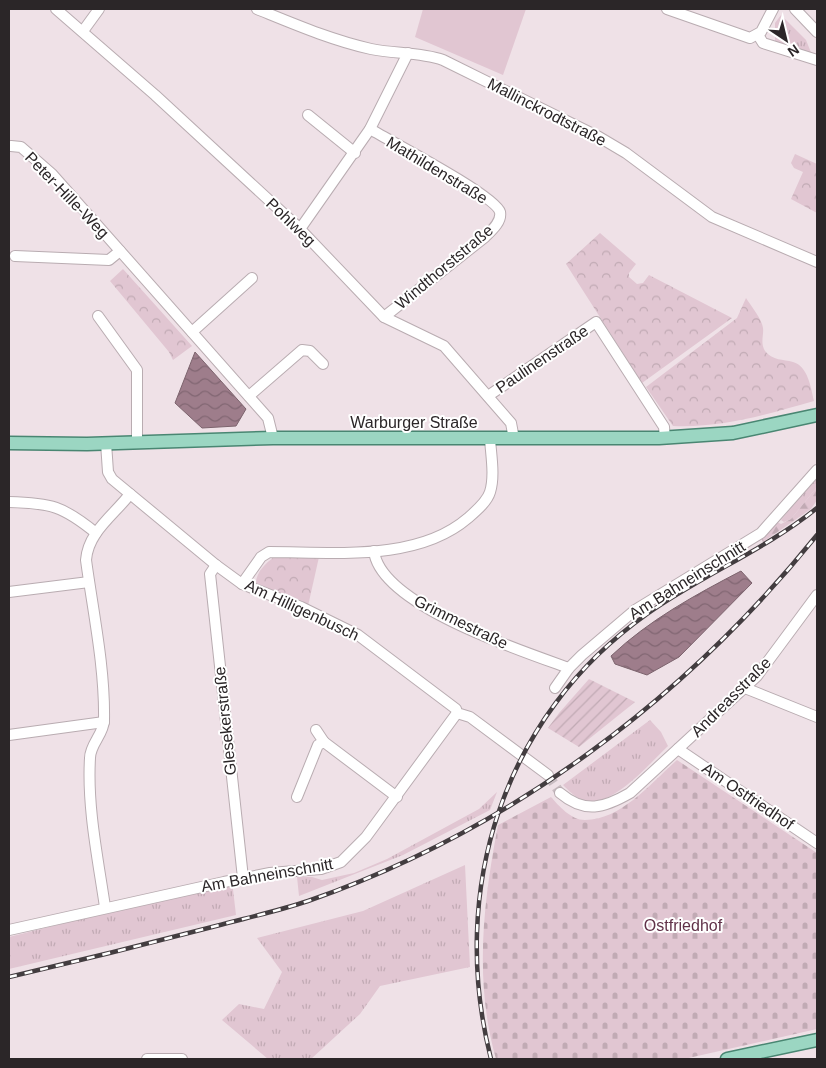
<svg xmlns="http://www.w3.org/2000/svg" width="826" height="1068" font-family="Helvetica,sans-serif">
<defs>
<pattern id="grass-tufts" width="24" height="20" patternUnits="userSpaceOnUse" patternTransform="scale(1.25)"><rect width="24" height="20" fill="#e1c6d2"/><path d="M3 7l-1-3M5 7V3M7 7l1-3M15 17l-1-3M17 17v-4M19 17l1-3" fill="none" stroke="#c1aab4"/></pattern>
<pattern id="forest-firs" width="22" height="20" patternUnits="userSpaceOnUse" patternTransform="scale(1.25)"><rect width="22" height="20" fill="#e1c6d2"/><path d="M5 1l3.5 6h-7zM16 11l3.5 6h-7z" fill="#c1aab4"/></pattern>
<pattern id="cemetery-stones" width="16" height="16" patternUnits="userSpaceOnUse" patternTransform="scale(1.25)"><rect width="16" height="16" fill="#e1c6d2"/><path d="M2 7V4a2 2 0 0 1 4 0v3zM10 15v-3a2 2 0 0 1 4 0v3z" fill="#c1aab4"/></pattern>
<pattern id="park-crowns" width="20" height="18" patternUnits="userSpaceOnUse" patternTransform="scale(1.25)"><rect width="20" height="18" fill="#e1c6d2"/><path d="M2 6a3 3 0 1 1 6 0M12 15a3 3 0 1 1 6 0" fill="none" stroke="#c1aab4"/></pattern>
<pattern id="garden-furrows" width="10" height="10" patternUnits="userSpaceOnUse" patternTransform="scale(1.25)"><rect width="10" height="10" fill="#e1c6d2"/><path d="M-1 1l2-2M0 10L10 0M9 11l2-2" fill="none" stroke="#c1aab4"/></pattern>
<pattern id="water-waves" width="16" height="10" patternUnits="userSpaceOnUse" patternTransform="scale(1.25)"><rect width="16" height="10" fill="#9e7d8b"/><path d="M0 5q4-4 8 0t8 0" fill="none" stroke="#816672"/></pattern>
</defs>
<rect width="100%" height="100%" fill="#efe1e7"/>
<g fill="url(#grass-tufts)">
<polygon points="781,15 806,40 812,55 775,42 775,23"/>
<polygon points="817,475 817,487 791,519 784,522 781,520"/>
<path d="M650,720L661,732L668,746C650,763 610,811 582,800C575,797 568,790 563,785Z"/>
<polygon points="497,792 490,810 403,855 299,896 297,877 312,877 322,880 354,873 387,859 479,809"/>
<polygon points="465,865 470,967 380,986 360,1014 311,1059 268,1059 222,1020 239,1004 264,1009 282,972 257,938 363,911"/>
<polygon points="232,881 236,915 9,969 9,937"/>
</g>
<polygon fill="url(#forest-firs)" points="817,487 817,500 811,509 763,542 761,538 777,522 781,524 791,519"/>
<path fill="url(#cemetery-stones)" d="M677,760L817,853V1029L684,1059H496C474,982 483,903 498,825L551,797C559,806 571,820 585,820C621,820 651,783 677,760Z"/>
<g fill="url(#park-crowns)">
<polygon points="795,154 817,164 817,213 791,199 803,172 794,168 791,163"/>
<polygon points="600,233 636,264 629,273 629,277 637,284 643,283 649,275 732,318 642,383 566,264"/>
<polygon points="123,269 192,346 173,360 169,352 110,281"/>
<path d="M746,298C751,306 762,319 763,328C764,335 760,343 765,351C773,361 783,359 793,362C808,366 811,388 814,401C768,414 723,428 673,426L646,387L737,318Z"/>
<path d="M274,557H319L308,606L256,583C256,572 266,563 274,557Z"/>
</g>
<polygon fill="url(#garden-furrows)" points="589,679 635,702 579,747 548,728 559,713"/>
<polygon fill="#e1c6d2" points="423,9 526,9 503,75 415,37"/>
<g fill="url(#water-waves)" stroke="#7c636d">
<polygon points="195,352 246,409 236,426 202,428 175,403"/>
<path d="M741,571L752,583L679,657L647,675L615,664L611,656C649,620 695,595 741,571Z"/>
</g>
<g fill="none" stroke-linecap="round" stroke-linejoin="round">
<polyline stroke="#c8bcc1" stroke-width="10" stroke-dasharray="10 5" stroke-linecap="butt" points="548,775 560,793"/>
<defs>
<g id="minor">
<polyline points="56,9 155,95 298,227 384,317 444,346 511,423 514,439"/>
<path d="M257,9C294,24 331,40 371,49C395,54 420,52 443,60L599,137L626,153L712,217L817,262"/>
<polyline points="667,9 750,38 761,32 773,9"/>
<polyline points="795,9 817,32"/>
<polyline points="83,31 99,9"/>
<polyline points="758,35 763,43 817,60"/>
<polyline points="308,115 355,153"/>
<path d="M370,129C390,141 496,196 500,212C502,222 491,231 485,237L384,317"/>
<polyline points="11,146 21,147 52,174 268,418 273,438"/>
<polyline points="300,229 370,129 408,53"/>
<polyline points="15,256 109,260 120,251"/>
<polyline points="98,316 137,370 137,442"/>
<polyline points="192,332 252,278"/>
<polyline points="249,396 302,350 310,351 323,364"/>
<polyline points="488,396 596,322 664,427 665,438"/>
<polyline points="106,443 108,472 112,479 216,565 242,584 301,607 358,635 456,709 457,713 470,717 548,775"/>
<path d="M9,502C51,503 63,506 96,533"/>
<path d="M374,551C380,605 522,651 569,668"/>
<polyline points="216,565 210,574 243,878"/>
<path d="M242,584L261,557L269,552C333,552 417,562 468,518C476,511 487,502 490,492C495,476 491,455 490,439"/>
<polyline points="9,592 89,582"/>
<polyline points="555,688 569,668 582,655 635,610 761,533 817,470"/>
<polyline points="745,688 817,717"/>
<polyline points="316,730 324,742"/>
<polyline points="9,735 104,722"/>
<polyline points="678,749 817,843"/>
<path d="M560,793C585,814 604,808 630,793L757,676L817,595"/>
<polyline points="297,797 318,745 324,742 397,797"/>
<path d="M105,907C98,859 87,807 90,758C90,744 104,734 104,720C105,667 93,612 86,560C88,532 114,515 130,494"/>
<polyline points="9,930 224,882 270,873 321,869 341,862 366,837 457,713"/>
<polyline points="147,1059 182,1059"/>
</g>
<g id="major">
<polyline points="9,443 87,444 273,438 659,438 733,433 817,415"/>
<polyline points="727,1059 817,1040"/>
</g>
</defs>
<use href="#minor" stroke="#b9acb1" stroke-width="12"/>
<use href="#major" stroke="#498672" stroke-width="15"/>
<use href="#minor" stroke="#fff" stroke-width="10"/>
<use href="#major" stroke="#9bd6c2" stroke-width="12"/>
<defs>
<g id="rail">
<path d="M9,977C78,961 147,944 216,926C246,918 278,911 308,901C509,831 684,700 817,535"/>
<path d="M491,1059C448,890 503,716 647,614C702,575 765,550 817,508"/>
</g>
</defs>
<use href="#rail" stroke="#433d40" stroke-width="4.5"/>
<use href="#rail" stroke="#fff" stroke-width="2.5" stroke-dasharray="8" stroke-linecap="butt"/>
</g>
<g text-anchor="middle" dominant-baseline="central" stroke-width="4" stroke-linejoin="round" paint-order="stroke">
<g font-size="16" fill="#2b2628" stroke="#fff">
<text transform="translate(547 112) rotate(27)">Mallinckrodtstraße</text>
<text transform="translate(437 170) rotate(31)">Mathildenstraße</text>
<text transform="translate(67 195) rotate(46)">Peter-Hille-Weg</text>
<text transform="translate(291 222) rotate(44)">Pohlweg</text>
<text transform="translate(444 267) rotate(-40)">Windthorststraße</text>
<text transform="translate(542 359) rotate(-34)">Paulinenstraße</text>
<text x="414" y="422">Warburger Straße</text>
<text transform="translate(687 580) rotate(-32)">Am Bahneinschnitt</text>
<text transform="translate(302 610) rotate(25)">Am Hilligenbusch</text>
<text transform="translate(461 622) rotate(26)">Grimmestraße</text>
<text transform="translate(731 697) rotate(-45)">Andreasstraße</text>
<text transform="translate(225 721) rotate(-96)">Glesekerstraße</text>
<text transform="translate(748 796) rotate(34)">Am Ostfriedhof</text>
<text transform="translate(267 875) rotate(-10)">Am Bahneinschnitt</text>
</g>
<g font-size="16" fill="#603148" stroke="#fff">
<text x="683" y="925">Ostfriedhof</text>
</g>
</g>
<rect width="826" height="1068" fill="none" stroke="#2b2628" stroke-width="20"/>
<g transform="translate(786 40) rotate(145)" stroke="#ffffff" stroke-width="4" paint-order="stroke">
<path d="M0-4L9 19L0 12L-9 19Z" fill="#2b2628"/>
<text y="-8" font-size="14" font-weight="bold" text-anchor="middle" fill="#2b2628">N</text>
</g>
</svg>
